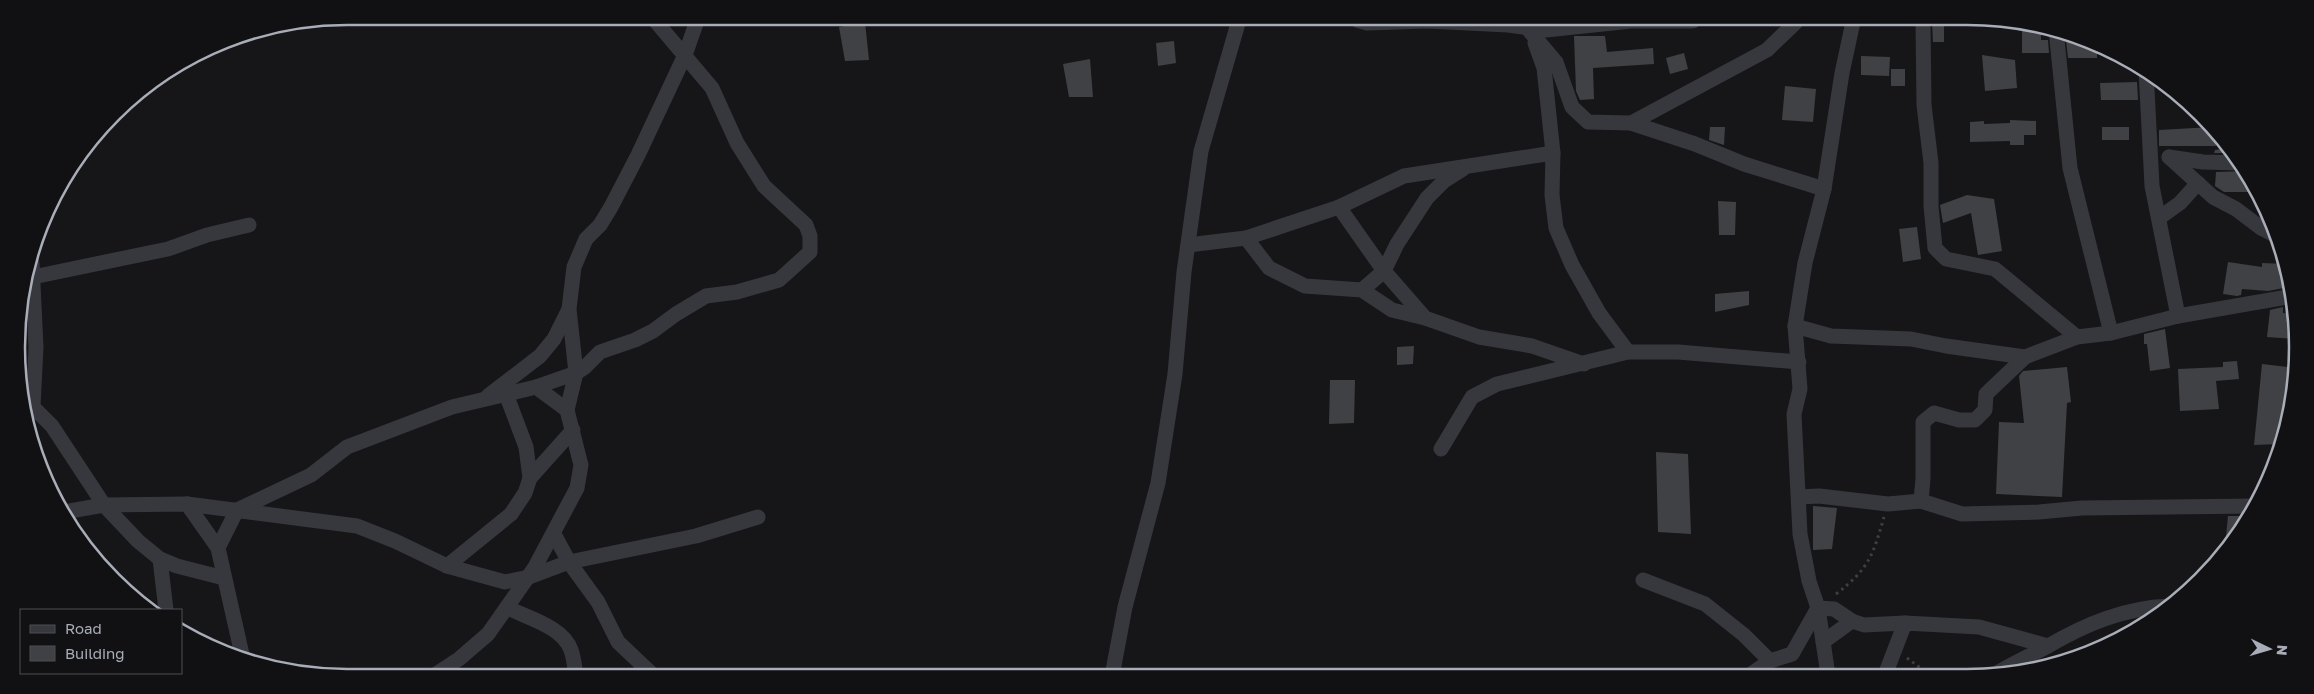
<svg xmlns="http://www.w3.org/2000/svg" width="2314" height="694" font-family="'Golos Text',sans-serif">
<rect width="100%" height="100%" fill="#161618"/>
<g fill="#404145">
<polygon points="865,22 869,60 845,61 839,27"/>
<polygon points="1932,22 1944,22 1944,42 1933,42"/>
<polygon points="2022,23 2041,25 2041,40 2048,40 2049,53 2022,53"/>
<polygon points="1574,36 1605,36 1607,52 1653,48 1654,64 1593,68 1594,99 1580,100 1576,91"/>
<polygon points="2080,37 2097,43 2097,58 2068,58 2066,40 2080,41"/>
<polygon points="1174,41 1176,63 1158,66 1156,43"/>
<polygon points="1684,53 1688,69 1670,74 1666,58"/>
<polygon points="1982,55 2015,60 2017,88 1985,91"/>
<polygon points="1861,56 1890,57 1889,76 1861,75"/>
<polygon points="1090,59 1093,97 1069,97 1063,64"/>
<rect x="1891" y="69" width="14" height="17"/>
<polygon points="2137,82 2138,100 2101,100 2100,83"/>
<polygon points="1785,86 1816,89 1813,122 1782,120"/>
<polygon points="2010,120 2036,121 2036,135 2024,135 2024,145 2010,145 2010,141 1970,142 1970,122 1984,121 1984,124 2010,123"/>
<polygon points="1710,127 1725,127 1724,145 1709,140"/>
<rect x="2102" y="127" width="27" height="13"/>
<polygon points="2212,127 2216,132 2216,146 2159,146 2159,130"/>
<polygon points="2229,148 2234,153 2214,153 2215,150"/>
<polygon points="2246,171 2257,192 2224,192 2215,186 2216,172"/>
<polygon points="1967,195 1994,199 2002,251 1978,255 1971,213 1943,223 1940,205"/>
<polygon points="1718,201 1736,202 1735,235 1719,235"/>
<polygon points="1917,227 1921,259 1903,262 1899,229"/>
<polygon points="2228,262 2262,267 2262,263 2286,264 2284,288 2268,291 2242,289 2241,295 2237,296 2223,294"/>
<polygon points="1749,291 1749,305 1715,312 1715,294"/>
<polygon points="2283,307 2283,313 2294,314 2296,339 2267,337 2270,310"/>
<polygon points="2165,329 2170,368 2150,371 2147,344 2144,344 2144,334"/>
<polygon points="1414,346 1413,364 1397,365 1397,347"/>
<polygon points="2237,361 2239,379 2216,381 2219,409 2180,411 2178,369 2223,367 2223,362"/>
<polygon points="2262,364 2296,368 2291,412 2279,444 2254,445"/>
<polygon points="2067,367 2071,402 2067,403 2062,497 1996,494 1999,422 2024,423 2019,376 2023,371"/>
<polygon points="1330,380 1355,380 1354,423 1329,424"/>
<polygon points="1656,452 1688,454 1691,534 1658,532"/>
<polygon points="1813,506 1837,508 1832,549 1813,550"/>
<polygon points="2228,516 2250,516 2225,547"/>
</g>
<g fill="none" stroke-linecap="round" stroke-linejoin="round">
<g stroke="#3d3f44" stroke-width="3" stroke-dasharray="2.5 4" stroke-linecap="butt">
<path d="M1836,594C1869,569 1873,555 1884,517"/>
<polyline points="1907,658 1930,675"/>
</g>
<g stroke="#37383d" stroke-width="15">
<polyline points="1357,20 1367,23 1428,21 1508,25 1546,30 1631,21 1693,21"/>
<polyline points="1923,22 1924,105 1931,163 1931,206 1935,248 1946,259 1995,269 2077,337"/>
<polyline points="1528,29 1556,62 1572,107 1588,122 1631,123 1695,144 1744,164 1824,189"/>
<polyline points="2056,30 2070,168 2111,333"/>
<polyline points="1535,43 1544,68 1553,153 1552,195 1556,228 1572,265 1599,313 1628,352"/>
<polyline points="2146,70 2152,186 2178,316"/>
<polyline points="1631,123 1767,50 1796,22"/>
<polyline points="2169,157 2213,197 2236,209 2261,228 2277,236"/>
<polyline points="2169,157 2203,162 2242,163"/>
<polyline points="1339,207 1384,271 1425,318"/>
<polyline points="2159,218 2180,203 2198,183"/>
<polyline points="1246,238 1269,268 1305,286 1362,290 1392,310 1425,318 1479,337 1532,346 1584,364"/>
<polyline points="1188,245 1246,238 1339,207 1404,176 1553,153"/>
<polyline points="32,263 36,347 33,407"/>
<polyline points="1362,290 1384,271 1397,244 1427,198 1444,181 1463,169"/>
<polyline points="21,298 33,277 168,249 207,235 249,225"/>
<polyline points="1795,326 1831,336 1911,339 1946,346 2025,357"/>
<polyline points="536,387 567,410"/>
<polyline points="506,394 526,447 530,478"/>
<polyline points="488,396 540,356 554,339 568,311"/>
<polyline points="23,406 33,407 52,426 104,505 138,541 160,559 177,566 224,578"/>
<polyline points="1441,449 1472,397 1497,384 1628,352 1678,352 1799,362"/>
<polyline points="1799,497 1819,496 1888,504 1921,501 1962,514 2039,512 2082,508 2256,506"/>
<polyline points="1921,501 1923,479 1923,422 1934,413 1959,420 1975,420 1985,410 1986,394 2025,357 2077,337 2111,333 2178,316 2293,296"/>
<polyline points="187,504 218,548 243,659"/>
<polyline points="64,512 104,505 187,504 357,526 395,541 447,566 505,582 529,577 569,562 696,536 758,517"/>
<polyline points="554,534 569,562 598,602 618,642 655,677"/>
<polyline points="218,548 237,510 311,475 347,447 452,407 536,387 576,373 585,367 600,352 635,340 653,331 676,314 706,296 737,292 779,280 810,252 810,236 806,225 764,186 737,143 712,88 652,17"/>
<polyline points="160,559 166,610"/>
<polyline points="447,566 511,514 525,493 530,478 573,430"/>
<polyline points="1643,580 1705,604 1744,635 1770,661"/>
<path d="M508,608C528,618 563,627 571,650C574,658 575,669 576,677"/>
<polyline points="1823,642 1852,621"/>
<polyline points="1750,675 1770,661 1792,654 1818,608 1834,609 1852,621 1864,625 1905,623"/>
<polyline points="1828,675 1818,608 1809,581 1800,534 1794,414 1800,389 1795,326 1805,263 1824,189 1842,73 1853,22"/>
<polyline points="1885,675 1905,623 1979,627 2048,646"/>
<path d="M1994,675C2011,664 2030,656 2048,646C2086,624 2124,608 2169,606"/>
<polyline points="1112,676 1125,607 1158,483 1175,374 1184,272 1201,151 1239,20"/>
<polyline points="430,678 459,659 488,634 535,567 577,488 581,465 567,410 576,373 569,309 574,267 586,239 600,225 611,207 638,155 685,55 698,18"/>
</g>
</g>
<path d="M0 0H2314V694H0ZM347 25H1967A322 322 0 0 1 2289 347V347A322 322 0 0 1 1967 669H347A322 322 0 0 1 25 347V347A322 322 0 0 1 347 25Z" fill="#111113" fill-rule="evenodd"/>
<path fill="none" stroke="#a8adb8" stroke-width="2.5" d="M347 25H1967A322 322 0 0 1 2289 347V347A322 322 0 0 1 1967 669H347A322 322 0 0 1 25 347V347A322 322 0 0 1 347 25Z"/>
<rect x="20" y="609" width="162" height="65" fill="#111113" stroke="#4d4f55"/>
<rect x="30" y="625" width="25" height="8" fill="#37383d" stroke="#4d4f55"/>
<text x="65" y="634" font-size="15" fill="#a8adb8">Road</text>
<rect x="30" y="646" width="25" height="15" fill="#404145" stroke="#4d4f55"/>
<text x="65" y="659" font-size="15" fill="#a8adb8">Building</text>
<g transform="translate(2269 649) rotate(95)" stroke="#111113" stroke-width="4" paint-order="stroke">
<path d="M0-4L9 19L0 12L-9 19Z" fill="#a8adb8"/>
<text y="-8" font-size="14" font-weight="bold" text-anchor="middle" fill="#a8adb8">N</text>
</g>
</svg>
